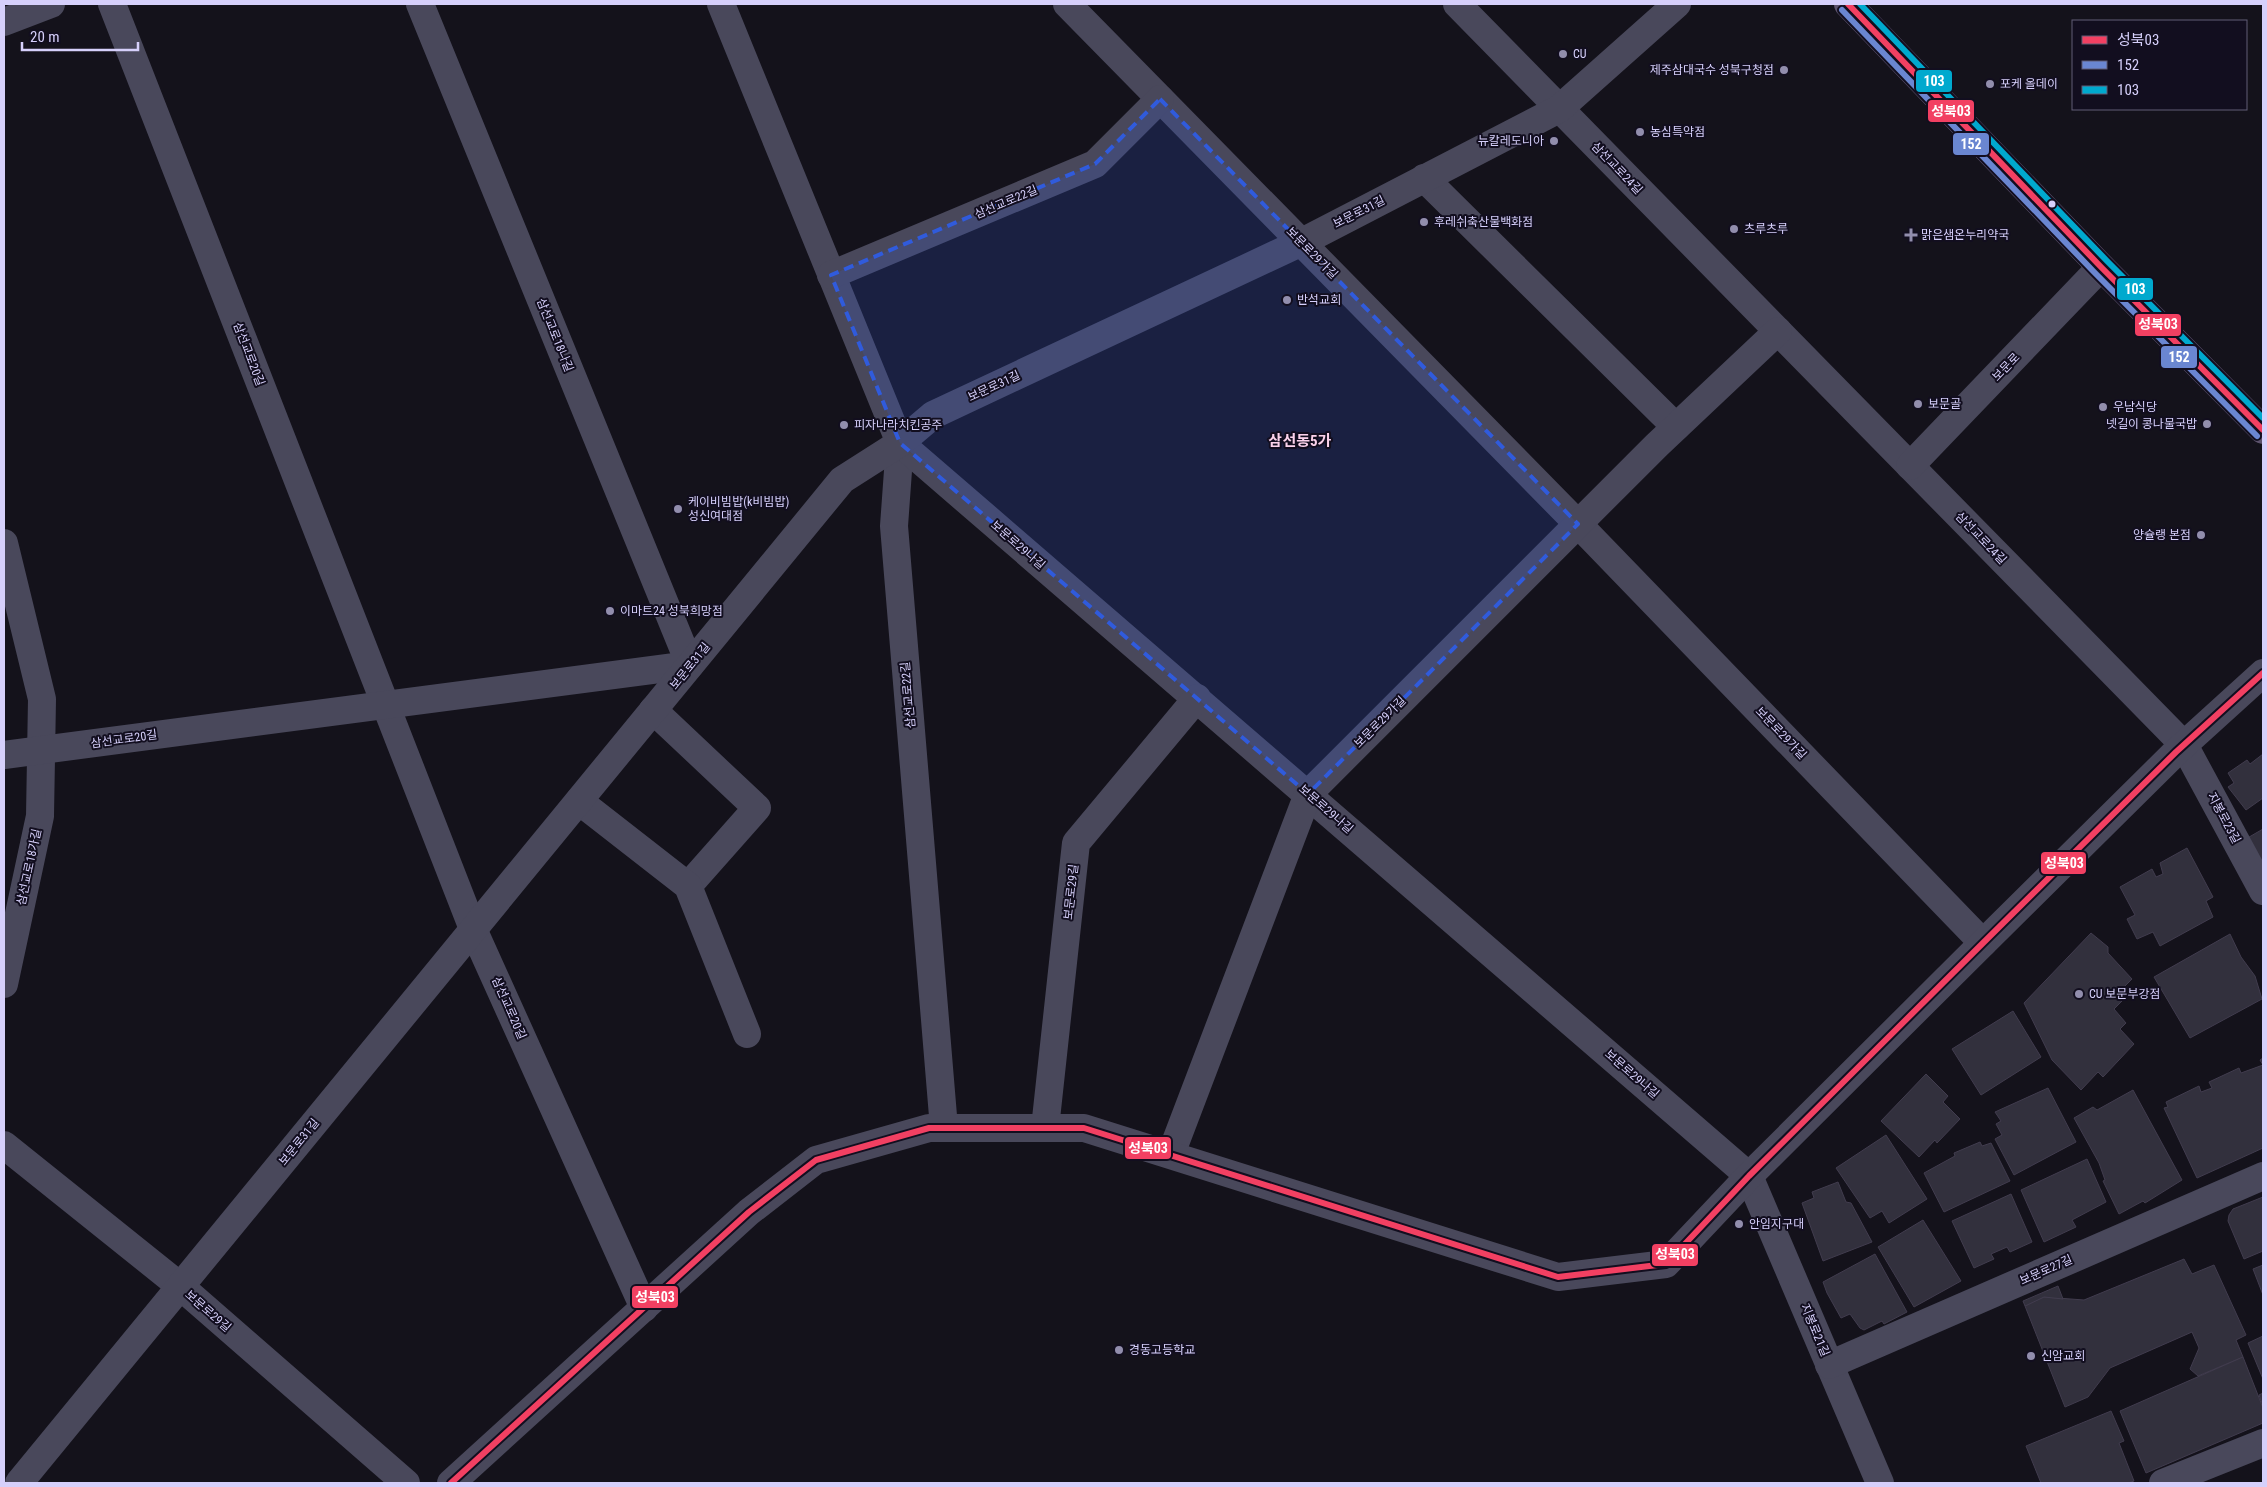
<svg xmlns="http://www.w3.org/2000/svg" width="2267" height="1487" font-family="'Roboto Condensed','Noto Sans KR',sans-serif">
<rect width="100%" height="100%" fill="#14121b"/>
<g fill="#32303d" stroke="#413c4e">
<polygon points="2263,754 2263,798 2246,810 2228,787 2234,783 2228,773 2247,760 2250,764"/>
<polygon points="2263,829 2263,878 2244,840"/>
<polygon points="2187,848 2213,897 2206,901 2213,917 2160,946 2153,932 2137,939 2127,919 2135,915 2120,887 2152,869 2156,877 2163,874 2160,863"/>
<polygon points="2091,933 2108,947 2108,953 2132,979 2123,988 2126,997 2114,1009 2126,1023 2120,1029 2134,1044 2103,1077 2098,1072 2081,1090 2052,1060 2024,1003"/>
<polygon points="2230,934 2241,957 2255,976 2262,999 2190,1038 2154,977"/>
<polygon points="2013,1011 2041,1057 1981,1095 1952,1049"/>
<polygon points="2263,1058 2263,1148 2197,1178 2164,1108 2168,1107 2166,1102 2199,1086 2201,1092 2212,1088 2209,1082 2239,1068 2241,1073 2263,1065 2260,1060"/>
<polygon points="1926,1074 1948,1096 1943,1102 1960,1119 1937,1143 1935,1140 1919,1157 1881,1121"/>
<polygon points="2048,1088 2076,1142 2014,1175 1995,1139 2002,1135 1996,1124 2001,1121 1995,1112"/>
<polygon points="2133,1090 2182,1180 2145,1203 2143,1201 2119,1214 2103,1181 2105,1180 2099,1163 2074,1118 2093,1107 2097,1110"/>
<polygon points="1886,1135 1927,1199 1889,1223 1882,1211 1870,1218 1836,1168"/>
<polygon points="1980,1142 1982,1146 1991,1143 2010,1181 1944,1212 1924,1173 1955,1156 1954,1153"/>
<polygon points="2087,1159 2106,1202 2072,1220 2076,1227 2044,1242 2021,1190"/>
<polygon points="1838,1182 1846,1202 1851,1203 1872,1242 1823,1261 1802,1203 1814,1198 1812,1192"/>
<polygon points="2011,1194 2032,1242 2010,1252 2007,1247 1991,1254 1994,1259 1974,1268 1952,1221"/>
<polygon points="2263,1197 2263,1251 2244,1259 2228,1221 2229,1215 2233,1209"/>
<polygon points="1923,1220 1961,1281 1914,1307 1878,1247"/>
<polygon points="1875,1254 1907,1312 1884,1324 1882,1321 1864,1330 1860,1328 1850,1314 1841,1318 1827,1293 1823,1282"/>
<polygon points="2184,1259 2192,1274 2214,1265 2246,1335 2236,1340 2243,1357 2198,1376 2190,1369 2199,1348 2192,1332 2110,1368 2088,1397 2065,1407 2025,1306 2044,1297 2084,1300"/>
<polygon points="2263,1265 2263,1295 2253,1269"/>
<polygon points="2058,1286 2063,1299 2044,1297 2025,1306 2023,1301"/>
<polygon points="2263,1336 2263,1379 2248,1343"/>
<polygon points="2243,1357 2263,1408 2263,1423 2146,1473 2120,1411"/>
<polygon points="2263,1393 2263,1406 2259,1395"/>
<polygon points="2111,1411 2124,1441 2119,1443 2134,1481 2128,1483 2041,1483 2026,1446"/>
</g>
<g fill="none" stroke-linecap="round" stroke-linejoin="round">
<g stroke="#49485b" stroke-width="28">
<polyline points="112,4 473,929 644,1308"/>
<polyline points="721,4 900,443 894,526 944,1128"/>
<polyline points="1067,4 1578,524 1983,943"/>
<polyline points="1457,4 2184,745 2263,891"/>
<polyline points="4,22 51,4"/>
<polyline points="1424,178 1676,427"/>
<polyline points="831,275 1095,164 1160,99"/>
<polyline points="900,443 1749,1176 1880,1483"/>
<polyline points="1910,466 2101,267"/>
<polyline points="4,543 42,699 40,816 4,984"/>
<polyline points="653,710 757,808 688,886"/>
<polyline points="4,755 690,665 420,4"/>
<polyline points="579,801 688,886 747,1034"/>
<polyline points="1045,1128 1076,843 1197,698"/>
<polyline points="4,1145 180,1286 406,1483"/>
<polyline points="1171,1154 1308,794 1657,445 1778,331"/>
<polyline points="1829,1365 2263,1176"/>
<polyline points="19,1483 842,480 900,443 933,415 1302,242 1559,109 1677,4"/>
<polyline points="451,1483 749,1212 816,1160 929,1128 1084,1128 1558,1277 1666,1264 1749,1176 1983,943 2176,752 2263,673"/>
<polyline points="2163,1483 2263,1443"/>
</g>
<polyline stroke="#5c526c" stroke-width="28" points="1848,4 2101,267 2263,430"/>
<defs>
<g id="bus-1">
<polyline points="1848,4 2101,267 2263,430"/>
<polyline points="451,1483 749,1212 816,1160 929,1128 1084,1128 1558,1277 1666,1264 1749,1176 1983,943 2176,752 2263,673"/>
</g>
<polyline id="bus-2" points="1842,10 2095,273 2257,436"/>
<polyline id="bus-3" points="1860,4 2107,261 2263,418"/>
</defs>
<use href="#bus-1" stroke="#120e1f" stroke-width="10"/>
<use href="#bus-2" stroke="#120e1f" stroke-width="10"/>
<use href="#bus-3" stroke="#120e1f" stroke-width="10"/>
<use href="#bus-1" stroke="#f24062" stroke-width="6"/>
<use href="#bus-2" stroke="#6a86d1" stroke-width="6"/>
<use href="#bus-3" stroke="#00a9ce" stroke-width="6"/>
</g>
<path fill="#305bdc" fill-opacity="0.2" stroke="#305bdc" stroke-width="4" stroke-dasharray="10 6" stroke-linejoin="round" d="M1160,99L1578,524L1308,794L900,443L831,275L1095,164Z"/>
<g fill="#928ead" stroke="#120e1f" stroke-width="2">
<circle cx="1563" cy="54" r="5"/>
<circle cx="1784" cy="70" r="5"/>
<circle cx="1990" cy="84" r="5"/>
<circle cx="1640" cy="132" r="5"/>
<circle cx="1554" cy="141" r="5"/>
<circle cx="1424" cy="222" r="5"/>
<circle cx="1734" cy="229" r="5"/>
<path d="M1908.5 227.5h5v5h5v5h-5v5h-5v-5h-5v-5h5z"/>
<circle cx="1287" cy="300" r="5"/>
<circle cx="1918" cy="404" r="5"/>
<circle cx="2103" cy="407" r="5"/>
<circle cx="2207" cy="424" r="5"/>
<circle cx="844" cy="425" r="5"/>
<circle cx="678" cy="509" r="5"/>
<circle cx="2201" cy="535" r="5"/>
<circle cx="610" cy="611" r="5"/>
<circle cx="2079" cy="994" r="5"/>
<circle cx="1739" cy="1224" r="5"/>
<circle cx="1119" cy="1350" r="5"/>
<circle cx="2031" cy="1356" r="5"/>
</g>
<circle fill="#d6d0fb" stroke="#120e1f" stroke-width="2" cx="2052" cy="204" r="4.5"/>
<g text-anchor="middle" dominant-baseline="central" stroke-width="4" stroke-linejoin="round" paint-order="stroke">
<g font-size="12" fill="#d6d0fb" stroke="#120e1f" text-anchor="start">
<text x="1573" y="54">CU</text>
<text x="1774" y="70" text-anchor="end">제주삼대국수 성북구청점</text>
<text x="2000" y="84">포케 올데이</text>
<text x="1650" y="132">농심특약점</text>
<text x="1544" y="141" text-anchor="end">뉴칼레도니아</text>
<text x="1434" y="222">후레쉬축산물백화점</text>
<text x="1744" y="229">츠루츠루</text>
<text x="1921" y="235">맑은샘온누리약국</text>
<text x="1297" y="300">반석교회</text>
<text x="1928" y="404">보문골</text>
<text x="2113" y="407">우남식당</text>
<text x="2197" y="424" text-anchor="end">넷길이 콩나물국밥</text>
<text x="854" y="425">피자나라치킨공주</text>
<text x="688" y="502">케이비빔밥(k비빔밥)<tspan x="688" dy="14">성신여대점</tspan></text>
<text x="2191" y="535" text-anchor="end">양슐랭 본점</text>
<text x="620" y="611">이마트24 성북희망점</text>
<text x="2089" y="994">CU 보문부강점</text>
<text x="1749" y="1224">안임지구대</text>
<text x="1129" y="1350">경동고등학교</text>
<text x="2041" y="1356">신암교회</text>
</g>
<g font-size="12" fill="#d6d0fb" stroke="#120e1f">
<text transform="translate(1617 168) rotate(46)">삼선교로24길</text>
<text transform="translate(1006 202) rotate(-23)">삼선교로22길</text>
<text transform="translate(1359 212) rotate(-27)">보문로31길</text>
<text transform="translate(1312 253) rotate(45)">보문로29가길</text>
<text transform="translate(555 335) rotate(68)">삼선교로18나길</text>
<text transform="translate(249 354) rotate(69)">삼선교로20길</text>
<text transform="translate(2006 367) rotate(-46)">보문로</text>
<text transform="translate(994 386) rotate(-25)">보문로31길</text>
<text transform="translate(1981 538) rotate(46)">삼선교로24길</text>
<text transform="translate(1018 545) rotate(41)">보문로29나길</text>
<text transform="translate(690 666) rotate(-51)">보문로31길</text>
<text transform="translate(908 695) rotate(-95)">삼선교로22길</text>
<text transform="translate(1380 722) rotate(-45)">보문로29가길</text>
<text transform="translate(1781 733) rotate(46)">보문로29가길</text>
<text transform="translate(124 739) rotate(-8)">삼선교로20길</text>
<text transform="translate(1326 809) rotate(41)">보문로29나길</text>
<text transform="translate(2224 818) rotate(62)">지봉로23길</text>
<text transform="translate(29 867) rotate(-78)">삼선교로18가길</text>
<text transform="translate(1071 892) rotate(-84)">보문로29길</text>
<text transform="translate(509 1008) rotate(66)">삼선교로20길</text>
<text transform="translate(1632 1074) rotate(41)">보문로29나길</text>
<text transform="translate(299 1142) rotate(-51)">보문로31길</text>
<text transform="translate(2046 1270) rotate(-24)">보문로27길</text>
<text transform="translate(208 1311) rotate(41)">보문로29길</text>
<text transform="translate(1815 1330) rotate(67)">지봉로21길</text>
</g>
<g font-size="15" font-weight="bold" fill="#fbd2eb" stroke="#120e1f">
<text x="1300" y="441">삼선동5가</text>
</g>
</g>
<g stroke="#120e1f" stroke-width="2">
<rect x="1915" y="69" width="38" height="24" rx="5" fill="#00a9ce"/>
<rect x="1927" y="99" width="48" height="24" rx="5" fill="#f24062"/>
<rect x="1952" y="132" width="38" height="24" rx="5" fill="#6a86d1"/>
<rect x="2116" y="277" width="38" height="24" rx="5" fill="#00a9ce"/>
<rect x="2134" y="313" width="48" height="24" rx="5" fill="#f24062"/>
<rect x="2160" y="345" width="38" height="24" rx="5" fill="#6a86d1"/>
<rect x="2040" y="851" width="47" height="24" rx="5" fill="#f24062"/>
<rect x="1124" y="1136" width="48" height="24" rx="5" fill="#f24062"/>
<rect x="1651" y="1243" width="48" height="24" rx="5" fill="#f24062"/>
<rect x="631" y="1285" width="48" height="24" rx="5" fill="#f24062"/>
</g>
<g font-size="14" text-anchor="middle" font-weight="bold" fill="#fff">
<text x="1934" y="86">103</text>
<text x="1951" y="116">성북03</text>
<text x="1971" y="149">152</text>
<text x="2135" y="294">103</text>
<text x="2158" y="329">성북03</text>
<text x="2179" y="362">152</text>
<text x="2064" y="868">성북03</text>
<text x="1148" y="1153">성북03</text>
<text x="1675" y="1259">성북03</text>
<text x="655" y="1302">성북03</text>
</g>
<rect width="2267" height="1487" fill="none" stroke="#d6d0fb" stroke-width="10"/>
<rect x="2072" y="20" width="175" height="90" fill="#120e1f" stroke="#605c77"/>
<rect x="2082" y="36" width="25" height="8" fill="#f24062" stroke="#605c77"/>
<text x="2117" y="45" font-size="15" fill="#d6d0fb">성북03</text>
<rect x="2082" y="61" width="25" height="8" fill="#6a86d1" stroke="#605c77"/>
<text x="2117" y="70" font-size="15" fill="#d6d0fb">152</text>
<rect x="2082" y="86" width="25" height="8" fill="#00a9ce" stroke="#605c77"/>
<text x="2117" y="95" font-size="15" fill="#d6d0fb">103</text>
<path d="M22 42v8h116v-8" fill="none" stroke="#d6d0fb" stroke-width="2.5"/>
<text x="30" y="42" font-size="15" fill="#d6d0fb" stroke="#120e1f" stroke-width="4" paint-order="stroke">20 m</text>
</svg>
